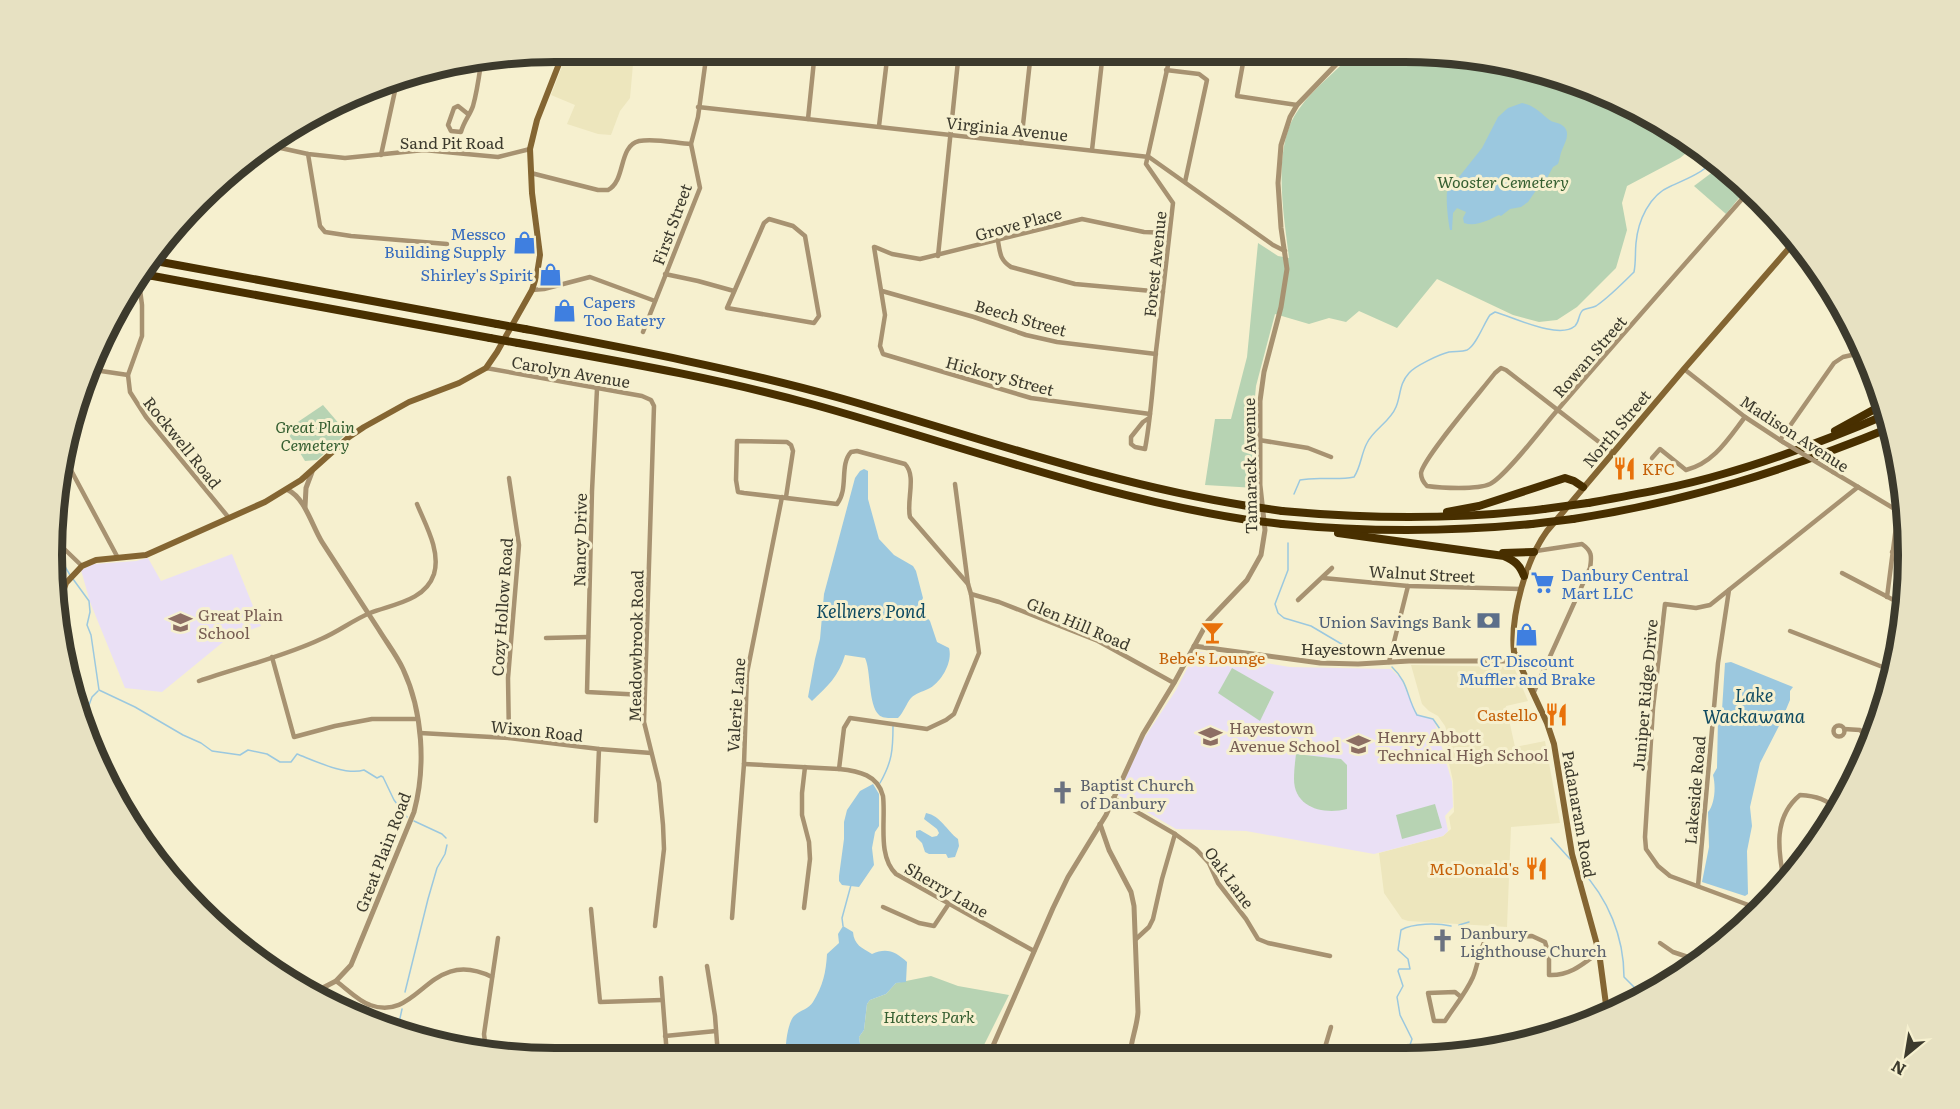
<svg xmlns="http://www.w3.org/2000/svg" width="1960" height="1109" font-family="Literata,serif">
<rect width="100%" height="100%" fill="#f6f0cf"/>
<g fill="#ede6bd">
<polygon points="568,51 633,51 634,53 630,98 620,111 611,135 598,134 567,124 575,105 551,95"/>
<polygon points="1411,665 1514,667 1528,701 1506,706 1515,747 1545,741 1560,823 1511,827 1507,927 1408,921 1402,919 1384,893 1379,853 1443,836 1451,829 1449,817 1454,812 1453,781 1448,759 1448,735 1445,726 1438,716 1429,711 1422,704"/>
</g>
<g fill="#eae0f5">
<polygon points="232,554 261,626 228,638 162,692 125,688 90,602 81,570 94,564 136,561 148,558 161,581"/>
<polygon points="1200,652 1290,667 1391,669 1401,679 1417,714 1434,720 1452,782 1453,807 1445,816 1448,831 1443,836 1374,854 1246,831 1176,829 1118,795 1141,743 1176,690 1194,655"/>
</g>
<g fill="#b7d3b3">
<path d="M1353,52H1438L1536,68L1658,119L1695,146L1680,158L1627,186L1622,203L1627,230L1616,268L1577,307L1557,320L1539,322L1513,315L1437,279L1397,328L1359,311L1346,322L1329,318L1309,324L1275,314L1256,386L1254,408L1256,488L1205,485L1215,419H1231L1247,357L1258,243L1278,256L1289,258C1284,215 1271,146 1299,109C1314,87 1337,72 1353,52Z"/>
<polygon points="1722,165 1738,176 1748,187 1726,214 1694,186"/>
<polygon points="323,405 347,433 317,460 305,461 286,430"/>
<polygon points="1232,668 1274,692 1260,721 1218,693"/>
<path d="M1296,754L1341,759L1347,765V809C1324,815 1294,808 1294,779C1294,771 1295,762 1296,754Z"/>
<polygon points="1435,804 1442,828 1402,839 1396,815"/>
<polygon points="931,976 958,986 1009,995 979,1055 865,1056 861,1050 859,1037 864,1030 867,1004 870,1000 886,994 896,983"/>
</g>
<g fill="#9bc8df">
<path d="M1522,103C1533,105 1539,111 1547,118C1551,122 1555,122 1560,124C1572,130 1566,141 1562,150C1560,154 1560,159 1558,164L1553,167L1545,182L1537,189L1528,202L1521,207L1510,209L1501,216L1499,215C1489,220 1476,227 1464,223L1463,218L1466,212L1457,208L1453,213L1452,230H1450C1448,221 1446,201 1447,192L1482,148L1498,117L1508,108Z"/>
<path d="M864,469L868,471V499L879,539L894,555L913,566L916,571L923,598L919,606L921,611L930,621L937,642L949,648C953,662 941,683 928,689C922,692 916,693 911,698C906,704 904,712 898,718C893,718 883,719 879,715C868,705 871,670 865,658L845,655C839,676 827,687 812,701L808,697L815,659L820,639L824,594L855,478L860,471Z"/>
<path d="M1731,662L1793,687L1790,691V700L1780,724L1760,763L1750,807L1752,826L1747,851L1748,894L1745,896L1702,882L1709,847L1708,812C1715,804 1716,786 1713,775L1717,768L1718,718L1722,710L1725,663Z"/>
<polygon points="873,784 879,794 879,826 875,832 872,848 874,865 859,887 842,885 839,881 839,876 844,839 844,822 847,810 860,791"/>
<path d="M926,813C941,816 946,830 958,839L959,846L955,857L948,858L946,854H929L925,852L922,843L916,837V831L920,830L932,837L937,836L939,833L937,829L924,819Z"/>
<path d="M843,926L853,932C854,945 862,948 872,954C887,947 896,952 907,962L906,982L896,983L886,994L870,1000L867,1004L864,1030L859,1037L861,1050L865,1056H787C784,1049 788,1022 794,1016C800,1010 809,1009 813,1002C823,986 826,972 827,954L839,943L838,934Z"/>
</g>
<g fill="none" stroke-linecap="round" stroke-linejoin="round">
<g stroke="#9bc8df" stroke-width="1.5">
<path d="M1294,494L1300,480C1318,476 1335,481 1354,477C1361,467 1361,454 1367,443C1374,429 1390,422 1396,407C1401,395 1399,384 1409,373C1415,366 1440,354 1449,352C1455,351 1462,352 1467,350C1476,346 1484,323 1490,315L1495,312C1513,317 1559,340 1575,326C1580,321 1578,314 1583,310C1587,308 1592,308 1596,306C1608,298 1624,282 1634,272C1636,262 1635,253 1636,243C1638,221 1649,195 1671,186C1687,179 1702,173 1715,160"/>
<polyline points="57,534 59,542"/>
<polyline points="1288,543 1288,570 1275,604 1278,613 1284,618 1311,626 1355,652 1378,654"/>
<polyline points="60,546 64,565 70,575"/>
<path d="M73,579L89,601L90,612L87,625L91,635L99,690L135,707L183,735L201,743L212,751L240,755L248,750L267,754L280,762H291L297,754C315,761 346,776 364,770L377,778L381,776L383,777L394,800L407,817"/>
<path d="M1392,667C1409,683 1406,696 1417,715L1433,719L1442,732"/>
<polyline points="83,721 92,697 98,691"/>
<path d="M880,783C892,762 893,750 893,726"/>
<polyline points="414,821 442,834 446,838"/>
<polyline points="1551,838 1570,859"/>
<path d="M1580,869C1608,898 1624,937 1624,977L1637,990V997"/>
<polyline points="1459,925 1469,922"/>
<polyline points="843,926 842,918 851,885"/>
<polyline points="405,992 428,899 437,868 445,854 447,845"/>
<polyline points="397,1032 402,1009"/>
<path d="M1412,1054L1409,1048L1412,1039L1400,1015L1397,997L1403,986L1398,971L1399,969H1410L1408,959L1398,950L1401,930C1413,923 1437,923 1451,926"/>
</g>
<g stroke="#a79271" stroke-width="4.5">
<polyline points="1245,52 1237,96 1297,105"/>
<polyline points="1166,70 1199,74 1207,80 1185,182"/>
<polyline points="698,107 1149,157 1273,245 1285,251"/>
<path d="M468,114L458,106L454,108L448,125L451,131L461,132C464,121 470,115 473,106C477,92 479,77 481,63"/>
<polyline points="808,119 815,51"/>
<polyline points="879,126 888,51"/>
<polyline points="1021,143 1031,52"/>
<polyline points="267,145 308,154 345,158 424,150 498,157 530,149"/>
<polyline points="1092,150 1103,52"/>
<polyline points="308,154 320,226 325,232 351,236 447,244"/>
<polyline points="381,155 398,77"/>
<path d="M531,173L598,190H608C626,181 618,146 639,141C655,138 675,143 691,144"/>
<polygon points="769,219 793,226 805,236 819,316 814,323 727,308 764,223"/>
<path d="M998,241C1000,253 1000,260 1011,267L1075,284L1163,292"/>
<polyline points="874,247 885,315 880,346 883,354 1031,398 1150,414"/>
<polyline points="875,247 892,254 920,259 1082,219 1144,232 1169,233"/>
<polyline points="938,256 959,51"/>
<polyline points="138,274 142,305 142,336 128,375 130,392 146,417 229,518"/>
<polyline points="665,274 698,281 734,291"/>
<polyline points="532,290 544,289 590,277 655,301"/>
<polyline points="882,291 974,317 1026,335 1057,342 1156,354"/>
<polyline points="643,332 700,188 691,144 698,117 707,51"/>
<polyline points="486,368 642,396 651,400 654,406 644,722 659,783 663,825 664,849 655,926"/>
<polyline points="1684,369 1745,417 1783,442"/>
<polyline points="92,371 101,371 128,375"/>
<polyline points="597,389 592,491 587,692 644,695"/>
<path d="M1149,418L1143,422L1131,437V444L1135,447L1145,449C1151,417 1153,384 1156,351C1162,302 1167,253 1173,203L1146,164L1171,52"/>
<polyline points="1259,440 1308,448 1331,457"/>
<polyline points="1780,440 1834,363 1843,357 1865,352"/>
<path d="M1612,452L1506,370L1501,368L1495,373C1482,390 1423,458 1421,473C1421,478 1423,482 1427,486C1441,488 1477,490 1490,484C1505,477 1542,428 1555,413C1619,338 1685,264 1750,190"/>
<path d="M1652,458L1660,449L1686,470C1714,463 1728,439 1745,417"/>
<polyline points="65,459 118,558"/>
<polyline points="1833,472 1898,511"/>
<polyline points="955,484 968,584"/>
<path d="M786,497L793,451L791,445L787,442L737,441L736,480L738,492L744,493L837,504C849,489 839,465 851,452L857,451L905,464C917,476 906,501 910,517L968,584L971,594L979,653L954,714L946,720L927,729L850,718L844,728L839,769"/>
<polyline points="57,542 82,566"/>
<polyline points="1892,552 1907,559"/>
<polyline points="1842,573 1905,606"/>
<polyline points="1323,578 1408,586 1521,589"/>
<polyline points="971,594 999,602 1098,641 1174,683"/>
<polyline points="1887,597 1898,511 1905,502"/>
<polyline points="1298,600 1332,568"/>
<polyline points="1790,631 1893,671"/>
<polyline points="546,638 588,637"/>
<polyline points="272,657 294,737 335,726 372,719 417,719"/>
<polyline points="1389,662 1408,586"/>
<path d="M199,681C239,667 283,657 321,639C338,632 353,620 370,613C393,604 425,601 434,574C441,551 425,524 417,504"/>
<path d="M1533,694L1590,568C1592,556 1592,551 1582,544L1536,551"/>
<circle cx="1839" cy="731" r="5.5"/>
<polyline points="1844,729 1860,730 1871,742"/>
<polyline points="420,733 509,738 599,749 651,753"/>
<polyline points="509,738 508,678 519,545 509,478"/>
<path d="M744,764L839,769C859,771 878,775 883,796C886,820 877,856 896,874L1034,951"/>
<polyline points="1113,798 1175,834 1196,849 1209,863 1218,883 1246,919 1258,939 1268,943 1330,956"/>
<polyline points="596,821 599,749"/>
<path d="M1784,881C1778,850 1773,817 1800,795C1816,796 1827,799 1838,811"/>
<polyline points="1698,886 1718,663 1729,590"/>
<polyline points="883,907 919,923 934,926 948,905"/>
<polyline points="804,908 810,859 809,842 802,815 802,793 805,767"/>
<polyline points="591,909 600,1002 662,1000"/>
<polyline points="1762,910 1670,876 1658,866 1646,849 1645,837 1653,708 1665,604 1696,608 1710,605 1858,487"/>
<polyline points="732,918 744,764 747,673 782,497"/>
<polyline points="1136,939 1149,927 1153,919 1162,879 1175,834"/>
<polyline points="1660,943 1673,952 1700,961"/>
<polyline points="707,966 715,1016 718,1056"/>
<polyline points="661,978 667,1056"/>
<path d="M336,981C347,989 358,1001 370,1005C420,1023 428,946 492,977"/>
<path d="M1461,997L1455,992L1428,993L1434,1021H1445C1454,1007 1466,993 1473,977C1479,962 1478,952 1487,937L1532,936L1545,942L1549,955V975C1570,976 1583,964 1599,952"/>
<polyline points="665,1036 716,1031"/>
<polyline points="486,1050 484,1034 498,938"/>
<polyline points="1323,1054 1331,1027"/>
</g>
<g stroke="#a79271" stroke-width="5">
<path d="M288,490C305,498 312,526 322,542C341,571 360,601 379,630C387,643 397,656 403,669C423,712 426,767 414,812L351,965L336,981L311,994"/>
<polyline points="305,507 306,488 312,472"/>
<polyline points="1194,646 1320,663 1358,664 1409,661 1518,661"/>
<path d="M1100,824L1109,850L1131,892L1134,906L1138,1012C1137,1027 1131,1040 1130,1055"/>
<polyline points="989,1055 1053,908 1068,877 1106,815 1143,734 1174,683 1208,621 1247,580 1261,555 1265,530 1260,485 1260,401 1264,372 1281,307 1287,269 1281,228 1278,183 1281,145 1290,117 1297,105 1348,52"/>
</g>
<g stroke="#846532" stroke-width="6">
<polyline points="57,608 66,583 82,566 96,560 146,555 265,502 301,480 349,437 364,427 409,402 459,383 486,368 497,352 532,290 537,274 540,255 532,193 530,149 537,120 564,51"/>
<path d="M1607,1012L1599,952L1572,854L1554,744L1547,723L1514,652C1510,616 1526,560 1547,531L1684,369L1797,239"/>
</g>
<g stroke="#482f00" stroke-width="8">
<polyline points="150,260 497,324"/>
<polyline points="153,276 490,338"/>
<path d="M525,329C630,349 736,369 840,398C975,436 1108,484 1248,506"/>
<path d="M518,343C617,361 717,378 815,405C959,445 1100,497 1248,520"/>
<polyline points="1835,431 1884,404"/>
<path d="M1588,503C1633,495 1679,487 1723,474C1780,458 1834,437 1888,414"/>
<path d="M1282,511C1369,519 1457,520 1544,509"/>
<polyline points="1447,512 1479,506 1565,478 1574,481 1583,487"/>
<path d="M1573,519C1685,502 1787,470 1892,427"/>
<path d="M1282,524C1365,532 1449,532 1532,524"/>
<path d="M1338,533L1504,556C1515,561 1520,565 1524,576"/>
<polyline points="1503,553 1534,552"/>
</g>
<polyline stroke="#a79271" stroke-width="4.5" points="1783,442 1833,472"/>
<g stroke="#482f00" stroke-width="8">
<polyline points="138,273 153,276"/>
<polyline points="497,324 525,329"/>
<polyline points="490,338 518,343"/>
<polyline points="1248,506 1282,511"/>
<polyline points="1544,509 1588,503"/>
<polyline points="1248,520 1282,524"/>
<polyline points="1532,524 1573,519"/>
</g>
</g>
<defs>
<symbol id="shop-bare" viewBox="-9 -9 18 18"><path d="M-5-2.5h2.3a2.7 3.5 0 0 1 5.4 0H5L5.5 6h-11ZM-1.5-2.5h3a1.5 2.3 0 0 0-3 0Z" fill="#3f7fe0" stroke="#f6f0cf" stroke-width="2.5" paint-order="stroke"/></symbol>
<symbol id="restaurant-bare" viewBox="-9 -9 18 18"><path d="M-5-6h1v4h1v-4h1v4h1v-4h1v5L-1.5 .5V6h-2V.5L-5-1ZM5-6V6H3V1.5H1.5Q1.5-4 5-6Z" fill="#e8710a" stroke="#f6f0cf" stroke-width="2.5" paint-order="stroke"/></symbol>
<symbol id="supermarket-bare" viewBox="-9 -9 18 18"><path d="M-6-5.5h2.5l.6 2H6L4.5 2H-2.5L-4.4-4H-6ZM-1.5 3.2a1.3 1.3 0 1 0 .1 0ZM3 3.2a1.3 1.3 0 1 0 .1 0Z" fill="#3f7fe0" stroke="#f6f0cf" stroke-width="2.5" paint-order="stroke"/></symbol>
<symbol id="bank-bare" viewBox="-9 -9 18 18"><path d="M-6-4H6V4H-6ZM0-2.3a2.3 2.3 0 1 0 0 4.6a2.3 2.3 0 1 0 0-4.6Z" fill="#5c6f8a" stroke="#f6f0cf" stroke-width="2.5" paint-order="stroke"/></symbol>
<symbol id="school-bare" viewBox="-9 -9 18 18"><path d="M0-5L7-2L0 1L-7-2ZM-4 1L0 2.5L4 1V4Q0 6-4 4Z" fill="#8d6e63" stroke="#f6f0cf" stroke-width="2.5" paint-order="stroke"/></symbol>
<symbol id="bar-bare" viewBox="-9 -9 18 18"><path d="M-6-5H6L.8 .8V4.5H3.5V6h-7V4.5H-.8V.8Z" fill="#e8710a" stroke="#f6f0cf" stroke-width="2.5" paint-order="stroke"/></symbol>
<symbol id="church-bare" viewBox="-9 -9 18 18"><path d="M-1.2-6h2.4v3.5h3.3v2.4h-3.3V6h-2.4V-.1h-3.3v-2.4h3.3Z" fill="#6b7280" stroke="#f6f0cf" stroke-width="2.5" paint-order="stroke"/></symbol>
</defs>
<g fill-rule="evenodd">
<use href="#shop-bare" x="508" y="226" width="33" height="33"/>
<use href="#shop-bare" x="534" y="258" width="33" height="33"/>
<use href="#shop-bare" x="548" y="294" width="33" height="33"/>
<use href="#restaurant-bare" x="1608" y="452" width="33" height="33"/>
<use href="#supermarket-bare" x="1526" y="566" width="33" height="33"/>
<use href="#bank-bare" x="1472" y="604" width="33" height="33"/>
<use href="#school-bare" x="164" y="606" width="33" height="33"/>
<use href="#bar-bare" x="1196" y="616" width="33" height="33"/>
<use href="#shop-bare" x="1510" y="618" width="33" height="33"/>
<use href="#restaurant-bare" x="1540" y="698" width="33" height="33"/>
<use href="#school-bare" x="1194" y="720" width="33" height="33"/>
<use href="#school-bare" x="1342" y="728" width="33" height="33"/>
<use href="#church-bare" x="1046" y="776" width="33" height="33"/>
<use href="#restaurant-bare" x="1520" y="852" width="33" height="33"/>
<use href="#church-bare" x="1426" y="924" width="33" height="33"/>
</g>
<g text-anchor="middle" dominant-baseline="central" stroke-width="6" stroke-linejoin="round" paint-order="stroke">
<g font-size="16" fill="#3c3a2d" stroke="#f6f0cf">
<text transform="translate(1007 128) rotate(6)">Virginia Avenue</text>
<text x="452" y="142">Sand Pit Road</text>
<text transform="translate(1018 223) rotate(-15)">Grove Place</text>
<text transform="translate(671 224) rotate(-70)">First Street</text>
<text transform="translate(1154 264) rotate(-84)">Forest Avenue</text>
<text transform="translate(1021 317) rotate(16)">Beech Street</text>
<text transform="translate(1589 356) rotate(-49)">Rowan Street</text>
<text transform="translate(571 371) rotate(10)">Carolyn Avenue</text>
<text transform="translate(1000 375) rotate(15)">Hickory Street</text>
<text transform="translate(1616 428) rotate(-50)">North Street</text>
<text transform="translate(1795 433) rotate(33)">Madison Avenue</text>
<text transform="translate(183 442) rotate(51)">Rockwell Road</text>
<text transform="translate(1249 466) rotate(-91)">Tamarack Avenue</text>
<text transform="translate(579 540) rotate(-89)">Nancy Drive</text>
<text transform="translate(1422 573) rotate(3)">Walnut Street</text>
<text transform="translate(501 607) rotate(-86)">Cozy Hollow Road</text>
<text transform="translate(1079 623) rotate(23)">Glen Hill Road</text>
<text transform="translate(635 646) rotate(-89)">Meadowbrook Road</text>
<text x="1373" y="648">Hayestown Avenue</text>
<text transform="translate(1644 695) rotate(-85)">Juniper Ridge Drive</text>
<text transform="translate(735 705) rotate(-86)">Valerie Lane</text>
<text transform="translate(537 730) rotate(6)">Wixon Road</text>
<text transform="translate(1694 790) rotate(-85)">Lakeside Road</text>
<text transform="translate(1580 814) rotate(80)">Padanaram Road</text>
<text transform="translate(382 852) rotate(-69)">Great Plain Road</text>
<text transform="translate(1230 877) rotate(54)">Oak Lane</text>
<text transform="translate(947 889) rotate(30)">Sherry Lane</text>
</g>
<g font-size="16" font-style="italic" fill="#345e30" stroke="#f6f0cf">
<text x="1503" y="181">Wooster Cemetery</text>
<text x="315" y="426">Great Plain<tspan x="315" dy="18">Cemetery</tspan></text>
<text x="929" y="1016">Hatters Park</text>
</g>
<g font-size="16" fill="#366cbe" stroke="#f6f0cf" text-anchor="end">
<text x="506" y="233">Messco<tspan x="506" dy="18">Building Supply</tspan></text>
<text x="533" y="274">Shirley's Spirit</text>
<text x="583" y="301" text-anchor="start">Capers<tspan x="583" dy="18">Too Eatery</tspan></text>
<text x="1561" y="574" text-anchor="start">Danbury Central<tspan x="1561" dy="18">Mart LLC</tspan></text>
<text x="1527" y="660" text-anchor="middle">CT Discount<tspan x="1527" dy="18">Muffler and Brake</tspan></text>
</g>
<g font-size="16" fill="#c56008" stroke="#f6f0cf" text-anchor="end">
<text x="1642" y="468" text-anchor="start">KFC</text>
<text x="1212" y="657" text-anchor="middle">Bebe's Lounge</text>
<text x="1538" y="714">Castello</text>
<text x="1519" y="868">McDonald's</text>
</g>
<g font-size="16" fill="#785e54" stroke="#f6f0cf" text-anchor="start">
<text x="198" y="614">Great Plain<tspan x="198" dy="18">School</tspan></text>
<text x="1229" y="727">Hayestown<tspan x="1229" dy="18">Avenue School</tspan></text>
<text x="1377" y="736">Henry Abbott<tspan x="1377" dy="18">Technical High School</tspan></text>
</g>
<g font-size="16" fill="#4e5e75" stroke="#f6f0cf" text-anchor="end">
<text x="1471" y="621">Union Savings Bank</text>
</g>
<g font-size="16" fill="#5b616d" stroke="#f6f0cf" text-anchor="start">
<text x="1080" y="784">Baptist Church<tspan x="1080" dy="18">of Danbury</tspan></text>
<text x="1460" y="932">Danbury<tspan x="1460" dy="18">Lighthouse Church</tspan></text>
</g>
<g font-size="18" font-style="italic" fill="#0f4a61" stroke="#f6f0cf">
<text x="871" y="610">Kellners Pond</text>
<text x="1754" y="694">Lake<tspan x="1754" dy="21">Wackawana</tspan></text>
</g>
</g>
<path d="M0 0H1960V1109H0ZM555 62H1405A493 493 0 0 1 1898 555V555A493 493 0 0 1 1405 1048H555A493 493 0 0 1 62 555V555A493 493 0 0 1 555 62Z" fill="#e7e1c2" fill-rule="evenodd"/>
<path fill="none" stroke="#3c3a2d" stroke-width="8" d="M555 62H1405A493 493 0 0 1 1898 555V555A493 493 0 0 1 1405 1048H555A493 493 0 0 1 62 555V555A493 493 0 0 1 555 62Z"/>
<g transform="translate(1906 1055) rotate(210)" stroke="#f6f0cf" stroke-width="4.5" paint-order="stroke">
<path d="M0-4.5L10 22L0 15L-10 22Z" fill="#3c3a2d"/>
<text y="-9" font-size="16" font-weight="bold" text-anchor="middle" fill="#3c3a2d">N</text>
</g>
</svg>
